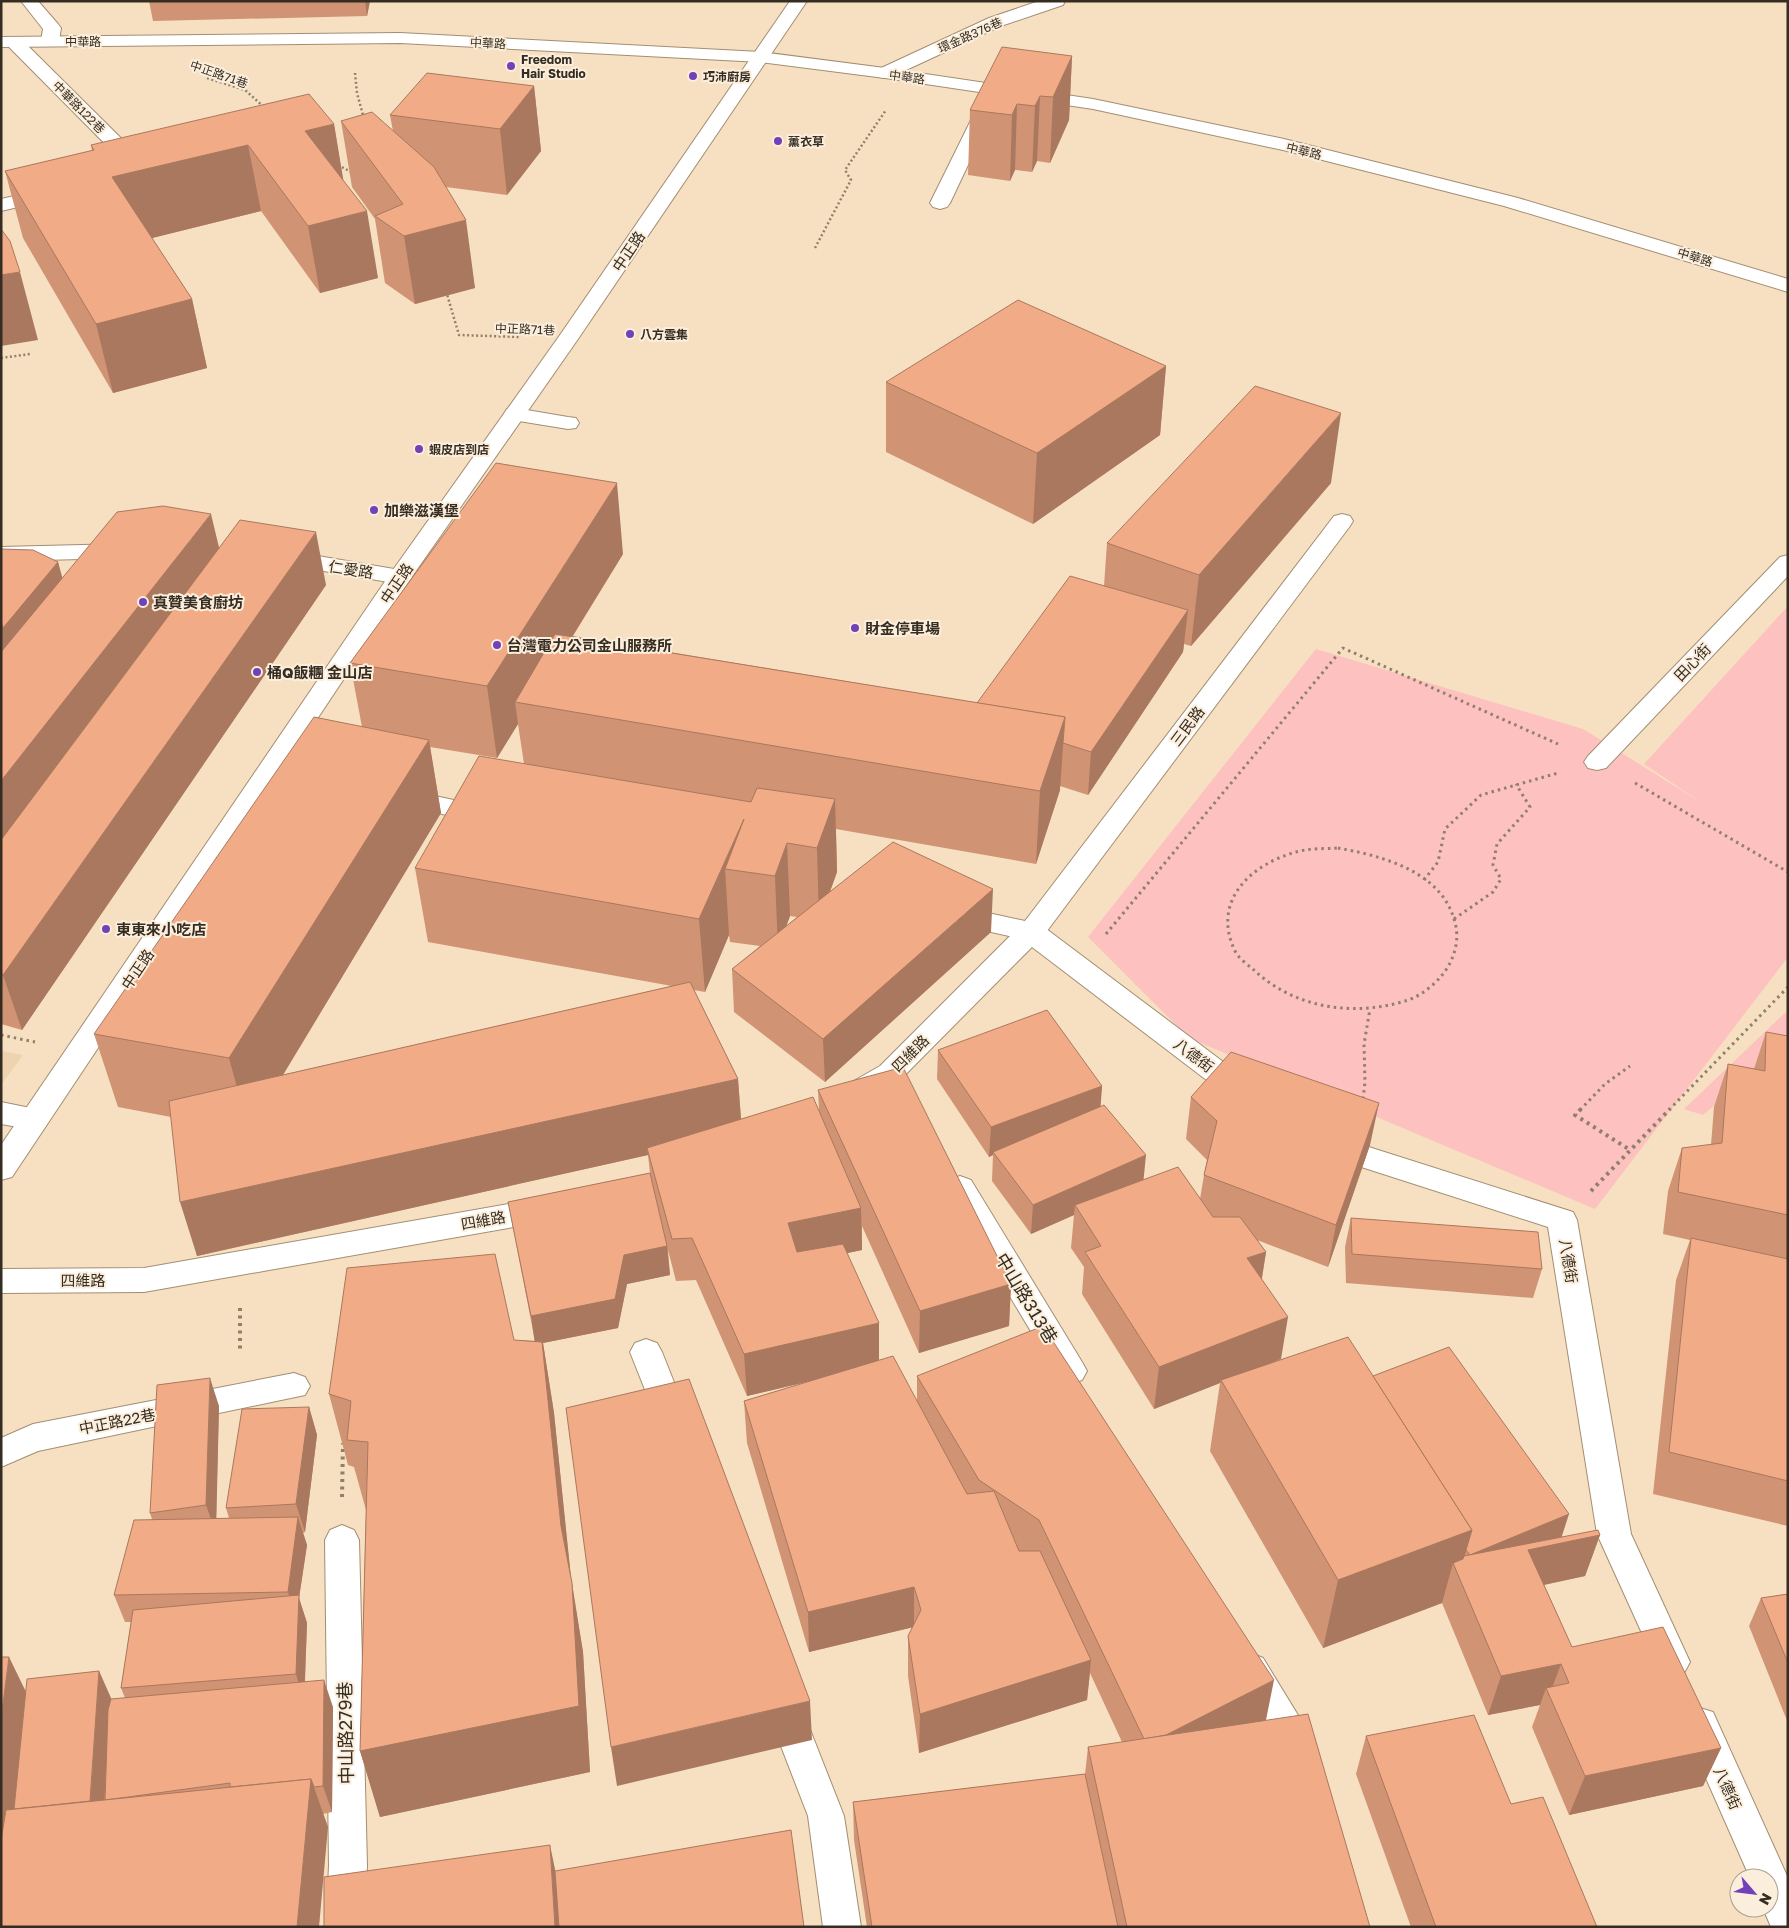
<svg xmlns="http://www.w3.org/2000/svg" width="1789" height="1928" font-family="'Golos Text','Noto Sans TC',sans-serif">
<rect width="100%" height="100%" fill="#f6e0c1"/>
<polygon fill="#eed3ae" points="1,1051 23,1055 1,1085"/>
<g fill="#fdc1bf">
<polygon points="1788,606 1788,957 1595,1209 1189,1038 1088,937 1316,649 1583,729 1702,803 1644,764"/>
<polygon points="1788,1010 1788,1054 1751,1075 1703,1115 1684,1109"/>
</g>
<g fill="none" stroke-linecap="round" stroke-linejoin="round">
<defs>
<g id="service">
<polygon points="21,1 38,1 58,24 61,28 59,41 56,45 50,46 44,45 41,41 43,29"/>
<polygon points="1039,1 1065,1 1063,5 1001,26 891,77 885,78 879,77 876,73 879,69 989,18"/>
<polygon points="14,37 20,38 146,163 148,167 146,171 139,173 132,171 8,46 5,42 8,38"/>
<polygon points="985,105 991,106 994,110 950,203 947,207 940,209 933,207 930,203 976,110 979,106"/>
<polygon points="50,188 57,190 60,194 57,198 1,211 1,199"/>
<polygon points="515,408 568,417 576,418 579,423 576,428 568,429 507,419 504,414 507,409"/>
<polygon points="1342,514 1350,516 1353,521 1350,526 1041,939 1031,941 946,922 943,915 946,908 956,906 1025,921 1334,516"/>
<polygon points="1788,555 1788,576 1606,768 1597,770 1588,768 1584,762 1588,756 1780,557"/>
<polygon points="403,789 495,809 499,815 495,821 486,824 394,803 390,797 394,791"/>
<polygon points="1,1102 45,1111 50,1119 45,1127 35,1130 1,1124"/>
<polygon points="646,1339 657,1343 662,1352 689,1420 684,1430 673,1434 662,1430 657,1420 630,1352 635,1343"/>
<polygon points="294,1373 305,1377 310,1386 305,1395 38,1451 1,1467 1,1438 33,1424"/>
<polygon points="342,1525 354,1530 359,1540 367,1866 364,1927 326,1927 329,1866 325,1540 330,1530"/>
<polygon points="785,1694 798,1699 844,1816 861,1927 823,1927 808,1816 767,1710 772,1699"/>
</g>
<g id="minor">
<polygon points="400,33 761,52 885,68 1093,99 1284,139 1518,198 1788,279 1788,292 1504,206 1283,150 1093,109 885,78 761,62 400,43 1,47 1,37"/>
<polygon points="123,544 131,546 135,551 131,556 123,558 1,561 1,547"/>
<polygon points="285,554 312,555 400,570 408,572 412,577 408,582 400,584 312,569 277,566 273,561 277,556"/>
<polygon points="1031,923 1041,925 1254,1085 1258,1093 1254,1101 1244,1104 1234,1101 1032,947 900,1080 872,1098 862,1101 852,1098 848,1090 852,1082 880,1066 1021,925"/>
<polygon points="1331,1135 1573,1212 1577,1220 1631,1534 1690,1662 1684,1673 1672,1678 1660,1673 1597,1534 1548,1227 1321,1154 1316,1146 1321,1138"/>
<polygon points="960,1176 971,1180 1082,1362 1087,1371 1082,1380 1071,1384 1060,1380 945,1188 949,1180"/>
<polygon points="548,1197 559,1201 563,1209 559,1217 548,1221 144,1292 1,1293 1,1269 144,1268"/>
<polygon points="1251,1653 1263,1658 1312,1738 1317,1750 1312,1762 1299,1767 1286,1762 1239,1680 1233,1669 1239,1658"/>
<polygon points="1700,1708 1713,1712 1788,1878 1788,1927 1771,1927 1763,1908 1769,1908 1769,1878 1750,1878 1682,1724 1687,1712"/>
</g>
<polygon id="tertiary" points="790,1 807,1 578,339 411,578 12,1177 1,1180 1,1145 388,577 560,335"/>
</defs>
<use href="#service" stroke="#a38e72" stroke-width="2"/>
<use href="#minor" stroke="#a38e72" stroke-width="2"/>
<use href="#tertiary" stroke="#a38e72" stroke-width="2"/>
<g stroke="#8f806b" stroke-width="2.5" stroke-dasharray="2 2.5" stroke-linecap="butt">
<polyline points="355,73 357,93 364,119"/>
<polyline points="207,78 245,90 265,108"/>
<polyline points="338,165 353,173"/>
<polyline points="815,248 851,180 845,170 886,110"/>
<polyline points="446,291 459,335 519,337"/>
<polyline points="1,358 30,354"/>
</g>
<g stroke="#8f806b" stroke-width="3" stroke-dasharray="2.5 4" stroke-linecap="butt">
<polyline points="1635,783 1788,872"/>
<path d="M1338,848C1382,856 1440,871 1454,919C1459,934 1457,949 1450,963C1442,979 1423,996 1405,1001C1353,1017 1294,1008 1254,970C1248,965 1239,959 1235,951C1210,899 1254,862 1300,851C1313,848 1326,849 1338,848Z"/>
<polyline points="1424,880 1438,862 1445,829 1481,795 1558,773"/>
<polyline points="1454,919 1493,892 1501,879 1493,865 1497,844 1530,807 1516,784"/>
<polyline points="1106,934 1343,648 1558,744"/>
<polyline points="1,1035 35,1042"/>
<polyline points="1363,1099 1365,1082 1364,1044 1370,1009"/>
<polyline points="1580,1110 1605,1084 1630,1066"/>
<polyline points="1669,1110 1788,987"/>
</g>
<g stroke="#8f806b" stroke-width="4" stroke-dasharray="3 4.5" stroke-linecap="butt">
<polyline points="1581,1109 1575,1115 1630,1150"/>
<polyline points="1591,1191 1670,1109"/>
<polyline points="240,1308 240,1351"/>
<polyline points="342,1497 343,1443"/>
</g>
<use href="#service" fill="#fff" fill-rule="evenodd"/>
<use href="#minor" fill="#fff" fill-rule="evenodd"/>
<use href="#tertiary" fill="#fff" fill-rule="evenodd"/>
</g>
<g fill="#d09374" fill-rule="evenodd">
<polygon points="149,1 370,1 367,16 153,21"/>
<polygon points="1072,56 1069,120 1050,163 1037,161 1032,172 1015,170 1010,181 968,175 970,110"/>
<polygon points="534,86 541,151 507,195 446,187 475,288 415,304 385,283 375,219 352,187 341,121 393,131 390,115"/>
<polygon points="334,124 343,181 378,278 320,293 261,211 152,238 192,299 207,368 113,393 23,238 5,171 92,151 91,145"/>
<polygon points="1166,366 1160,435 1033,524 886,452 886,382"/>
<path d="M1331,483L1191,646L1184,644L1183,652L1088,795L1060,786V790L1036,864L836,829L837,872L830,892L991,932L825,1082L734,1012L732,969L760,946L730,942L729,935L705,992L694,990L738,1079L741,1119L819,1110L818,1090L1011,1284L1009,1326L919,1353L862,1226V1250L847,1253L879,1360L917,1401V1376L1266,1720L1263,1721L1370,1927H867L854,1840L853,1802L1085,1774L1088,1747L1122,1742L1090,1673L1087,1700L919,1753L908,1676V1636L913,1627L809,1652L747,1443L744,1401L814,1380L747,1396L696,1280L676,1281L668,1250L670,1275L627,1284L618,1328L543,1343L554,1413L571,1581L583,1652L590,1772L380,1817L360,1751L366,1510L354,1467L348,1465L329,1394L514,1340L535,1341L508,1202L650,1173L648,1155L197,1256L171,1117L118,1107L94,1034L362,727L350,663L623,554L573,636L977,703L1104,586L1107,543ZM518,724L524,764L415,868L428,942L672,986L283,1075L441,813L430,747L497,758ZM790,916L797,917L786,926Z"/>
<polygon points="219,548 326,585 22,1030 1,1024 1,549 58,562 62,578"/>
<polygon points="1766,1032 1788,1036 1788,1526 1653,1494 1676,1280 1690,1240 1663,1234 1668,1191 1682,1148 1711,1145 1714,1107 1728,1064 1754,1069"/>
<polygon points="938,1050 1102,1086 1100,1106 1143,1180 1200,1199 1204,1175 1207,1160 1186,1139 1191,1097 1370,1145 1328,1267 1257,1240 1266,1252 1262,1279 1281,1359 1263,1366 1373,1376 1562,1537 1600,1535 1585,1576 1544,1585 1572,1647 1721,1748 1703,1786 1569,1815 1532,1727 1540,1705 1488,1715 1442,1603 1323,1648 1210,1451 1220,1383 1154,1409 1082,1294 1084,1267 1071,1248 1074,1215 1031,1234 992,1181 993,1155 989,1157 937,1079"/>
<polygon points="1351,1218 1542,1269 1533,1298 1346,1283 1345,1247"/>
<polygon points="219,1406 216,1518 229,1518 226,1508 309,1407 317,1435 305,1532 303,1533 307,1545 299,1598 307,1623 305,1682 333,1707 332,1812 323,1814 328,1827 1,1927 25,1691 99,1671 111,1699 125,1698 121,1688 131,1622 125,1622 114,1595 152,1519 150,1513"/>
<polygon points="1788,1594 1788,1723 1749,1626 1761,1598"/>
<polygon points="1366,1736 1511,1804 1597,1927 1411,1927 1356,1774"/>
</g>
<g fill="#a9785e">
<polygon points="365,1 370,1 367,16"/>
<polygon points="1072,56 1069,120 1050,163 1053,97"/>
<polygon points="534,86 541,151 507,195 500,129"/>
<polygon points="1040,96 1037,161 1032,172 1035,106"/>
<polygon points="1017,104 1015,170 1010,181 1012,115"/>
<polygon points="334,124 345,190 305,131"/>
<polygon points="248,145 261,211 128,244 112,177"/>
<polygon points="367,211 378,278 320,293 308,226"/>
<polygon points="466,220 475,288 415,304 404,236"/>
<polygon points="20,272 38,340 1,346 1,275"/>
<polygon points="192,299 207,368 113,393 96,324"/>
<polygon points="1166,366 1160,435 1033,524 1037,453"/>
<polygon points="1341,413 1331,483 1191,646 1199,575"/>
<polygon points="617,483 623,554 530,705 515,702 518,724 497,758 487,686"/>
<polygon points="211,514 228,585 1,886 1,781"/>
<polygon points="316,532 326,585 22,1030 3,975"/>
<polygon points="58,562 66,591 1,671 1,621"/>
<polygon points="1188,610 1183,652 1088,795 1091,752"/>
<polygon points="1065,717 1060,790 1036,864 1040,791"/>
<polygon points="429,740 441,813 249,1131 229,1058"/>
<polygon points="835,799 837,872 819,921 817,848"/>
<polygon points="744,819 725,869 729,935 705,992 699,919"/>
<polygon points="787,843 790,916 778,949 775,876"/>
<polygon points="993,889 991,932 825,1082 823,1039"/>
<polygon points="738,1079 742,1133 647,1148 648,1155 197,1256 180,1202"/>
<polygon points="1102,1086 1100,1115 993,1152 993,1155 989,1157 991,1127"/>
<polygon points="1379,1103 1370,1145 1328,1267 1336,1225"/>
<polygon points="1146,1155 1143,1185 1075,1205 1074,1215 1031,1234 1033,1205"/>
<polygon points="861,1208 862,1250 790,1265 788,1223"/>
<polygon points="667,1246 670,1275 627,1284 618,1328 543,1343 554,1413 572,1587 572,1583 583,1652 590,1772 380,1817 360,1751 561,1526 531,1316 624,1255"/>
<polygon points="1266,1252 1259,1294 1247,1258"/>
<polygon points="1011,1284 1009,1326 919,1353 920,1311"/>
<polygon points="1288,1317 1281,1359 1222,1382 1221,1380 1220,1383 1154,1409 1159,1367"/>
<polygon points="879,1323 879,1365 747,1396 744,1354"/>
<polygon points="210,1378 219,1406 216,1533 206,1505"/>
<polygon points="309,1407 317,1435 305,1532 296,1504"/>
<polygon points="1569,1514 1560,1542 1600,1535 1585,1576 1515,1591 1470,1555"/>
<polygon points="298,1517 307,1545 299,1598 307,1623 304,1701 296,1674 296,1620 288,1592"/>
<polygon points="1472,1530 1459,1576 1453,1563 1442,1603 1323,1648 1338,1580"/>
<polygon points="914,1587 914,1627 809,1652 808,1612"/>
<polygon points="9,1657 28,1696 1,1927 1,1719"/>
<polygon points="1091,1660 1087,1700 919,1753 920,1714"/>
<polygon points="1561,1664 1549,1696 1546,1688 1540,1705 1488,1715 1501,1676"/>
<polygon points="99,1671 111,1698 102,1834 90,1808"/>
<polygon points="324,1680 333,1707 332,1812 323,1786"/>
<polygon points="1274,1680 1266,1720 1142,1784 1147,1745"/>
<polygon points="810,1701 812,1740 617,1786 611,1747"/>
<polygon points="1721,1748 1703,1786 1569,1815 1585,1776"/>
<polygon points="311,1779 328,1827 319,1927 297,1927"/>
<polygon points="550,1845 563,1908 564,1927 555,1927"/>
</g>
<g fill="#f2ab87" stroke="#a9785e">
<polygon points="1002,47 1072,56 1053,97 1040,96 1035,106 1017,104 1012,115 970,110"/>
<polygon points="427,73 534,86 500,129 390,115"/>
<polygon points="309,94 334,124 305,131 367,211 308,226 248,145 112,177 192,299 96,324 5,171 94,150 91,145"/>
<polygon points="372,112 434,167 466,220 404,236 375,216 403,204 341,121"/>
<polygon points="1,229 10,241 20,272 1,275"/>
<polygon points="1018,300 1166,366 1037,453 886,382"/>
<polygon points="1255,386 1341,413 1199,575 1107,543"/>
<polygon points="496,463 617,483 487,686 350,663"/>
<polygon points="163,506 211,514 1,781 1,652 117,512"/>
<polygon points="240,520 316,532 3,975 1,974 1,840"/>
<polygon points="1,549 33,550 58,562 3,628 1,621"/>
<polygon points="1070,576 1188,610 1091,752 1063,743 1065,717 977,703"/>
<polygon points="555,634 1065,717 1040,791 515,702"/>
<polygon points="314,717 429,740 229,1058 94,1034"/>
<polygon points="479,756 751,802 757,788 835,799 817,848 787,843 775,876 725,869 744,819 699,919 415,868"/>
<polygon points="893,842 993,889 823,1039 732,969"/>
<polygon points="690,982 738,1079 180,1202 169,1101"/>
<polygon points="1047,1010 1102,1086 991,1127 938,1050"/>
<polygon points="1766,1032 1788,1036 1788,1215 1678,1192 1682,1148 1722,1143 1728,1064 1765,1071"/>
<polygon points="1231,1052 1379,1103 1336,1225 1204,1175 1217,1121 1191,1097"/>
<polygon points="903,1067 1011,1284 920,1311 818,1090"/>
<polygon points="813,1097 861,1208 788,1223 797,1252 843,1244 879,1323 744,1354 692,1238 672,1239 647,1148"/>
<polygon points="1104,1105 1146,1155 1033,1205 993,1152"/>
<polygon points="1178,1167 1213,1217 1240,1217 1266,1252 1247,1258 1288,1317 1159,1367 1085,1252 1101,1246 1075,1205"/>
<polygon points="650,1173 667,1246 624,1255 615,1299 531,1316 508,1202"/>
<polygon points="1351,1218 1538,1232 1542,1269 1352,1254"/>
<polygon points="1691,1238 1788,1259 1788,1481 1669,1452"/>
<polygon points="495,1254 514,1340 542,1342 561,1526 572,1583 579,1706 360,1751 368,1442 347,1440 351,1401 329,1394 347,1268"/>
<polygon points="1043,1326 1274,1680 1166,1735 1144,1739 1039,1520 979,1480 917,1376"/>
<polygon points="1348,1337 1472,1530 1338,1580 1221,1380"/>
<polygon points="1449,1347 1569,1514 1470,1555 1466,1550 1472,1530 1373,1376"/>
<polygon points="893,1356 967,1494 994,1491 1019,1551 1040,1551 1091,1660 920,1714 908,1636 921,1610 914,1587 808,1612 744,1401"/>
<polygon points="210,1378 206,1505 150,1513 157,1385"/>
<polygon points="689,1379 810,1701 611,1747 566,1408"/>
<polygon points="309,1407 296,1504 226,1508 242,1409"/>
<polygon points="298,1517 288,1592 114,1595 134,1520"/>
<polygon points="1598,1530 1600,1535 1528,1550 1572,1647 1663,1627 1721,1748 1585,1776 1546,1688 1569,1683 1561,1664 1501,1676 1453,1563 1463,1559 1464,1556"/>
<polygon points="1788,1594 1788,1663 1761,1598"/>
<polygon points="299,1595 296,1674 121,1688 133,1610"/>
<polygon points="1,1657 9,1657 1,1719"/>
<polygon points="99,1671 90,1801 14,1809 27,1679"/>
<polygon points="324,1680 323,1786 314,1787 311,1779 230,1787 230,1783 128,1797 105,1800 108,1710 111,1699"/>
<polygon points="1308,1714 1370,1927 1127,1927 1088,1747"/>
<polygon points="1474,1715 1511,1804 1543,1797 1597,1927 1436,1927 1366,1736"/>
<polygon points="1085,1774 1118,1927 872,1927 853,1802"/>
<polygon points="311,1779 297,1927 1,1927 1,1840 6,1810"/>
<polygon points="791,1830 804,1927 559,1927 555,1871"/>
<polygon points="550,1845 555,1927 324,1927 324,1877"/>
</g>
<g fill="#7241b8" stroke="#fceedc" stroke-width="2">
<circle cx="511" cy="66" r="5"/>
<circle cx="693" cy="76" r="5"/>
<circle cx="778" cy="141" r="5"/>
<circle cx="630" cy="334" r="5"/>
<circle cx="419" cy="449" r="5"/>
<circle cx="374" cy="510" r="5"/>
<circle cx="143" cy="602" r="5"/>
<circle cx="855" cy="628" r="5"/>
<circle cx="497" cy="645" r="5"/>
<circle cx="257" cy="672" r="5"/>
<circle cx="106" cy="929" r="5"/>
</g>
<g text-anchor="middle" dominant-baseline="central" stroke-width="4" stroke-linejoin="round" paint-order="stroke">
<g font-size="12" fill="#352d21" stroke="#fceedc">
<text transform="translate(970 35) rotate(-24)">環金路376巷</text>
<text x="83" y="41">中華路</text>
<text transform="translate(488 43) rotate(3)">中華路</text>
<text transform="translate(219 74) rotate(19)">中正路71巷</text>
<text transform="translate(907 77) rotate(8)">中華路</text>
<text transform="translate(79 107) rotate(45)">中華路122巷</text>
<text transform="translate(1304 151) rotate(14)">中華路</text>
<text transform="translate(1695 257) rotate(17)">中華路</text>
<text transform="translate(525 329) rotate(2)">中正路71巷</text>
</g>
<g font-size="12" font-weight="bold" fill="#352d21" stroke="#fceedc" text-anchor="start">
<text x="521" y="59">Freedom<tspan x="521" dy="14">Hair Studio</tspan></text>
<text x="703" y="76">巧沛廚房</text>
<text x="788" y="141">薰衣草</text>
<text x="640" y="334">八方雲集</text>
<text x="429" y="449">蝦皮店到店</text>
</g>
<g font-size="15" fill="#352d21" stroke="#fceedc">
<text transform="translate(628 251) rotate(-56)">中正路</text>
<text transform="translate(351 569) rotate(9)">仁愛路</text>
<text transform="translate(396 583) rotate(-56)">中正路</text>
<text transform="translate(1692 662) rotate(-46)">田心街</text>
<text transform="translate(1187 726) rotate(-53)">三民路</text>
<text transform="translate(137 969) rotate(-56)">中正路</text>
<text transform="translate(910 1053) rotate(-45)">四維路</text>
<text transform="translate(1194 1055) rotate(37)">八德街</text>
<text transform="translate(483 1220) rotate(-10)">四維路</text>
<text transform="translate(1569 1261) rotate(81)">八德街</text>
<text x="83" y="1280">四維路</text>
<text transform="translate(117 1421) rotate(-11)">中正路22巷</text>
<text transform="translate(1728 1788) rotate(66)">八德街</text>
</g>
<g font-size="15" font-weight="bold" fill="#352d21" stroke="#fceedc" text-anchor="start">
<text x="384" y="510">加樂滋漢堡</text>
<text x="153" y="602">真贊美食廚坊</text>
<text x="865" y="628">財金停車場</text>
<text x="507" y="645">台灣電力公司金山服務所</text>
<text x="267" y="672">桶Q飯糰 金山店</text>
<text x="116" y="929">東東來小吃店</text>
</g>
<g font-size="18" fill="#352d21" stroke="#fceedc">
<text transform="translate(1027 1298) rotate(59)">中山路313巷</text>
<text transform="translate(345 1733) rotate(-91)">中山路279巷</text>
</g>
</g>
<rect width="1789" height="1928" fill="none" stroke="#352d21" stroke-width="5"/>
<g transform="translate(1754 1893) rotate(118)"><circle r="24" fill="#fceedc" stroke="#aca191"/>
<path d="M0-4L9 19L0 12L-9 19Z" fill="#7241b8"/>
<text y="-8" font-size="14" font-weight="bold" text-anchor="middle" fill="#352d21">N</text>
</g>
</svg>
